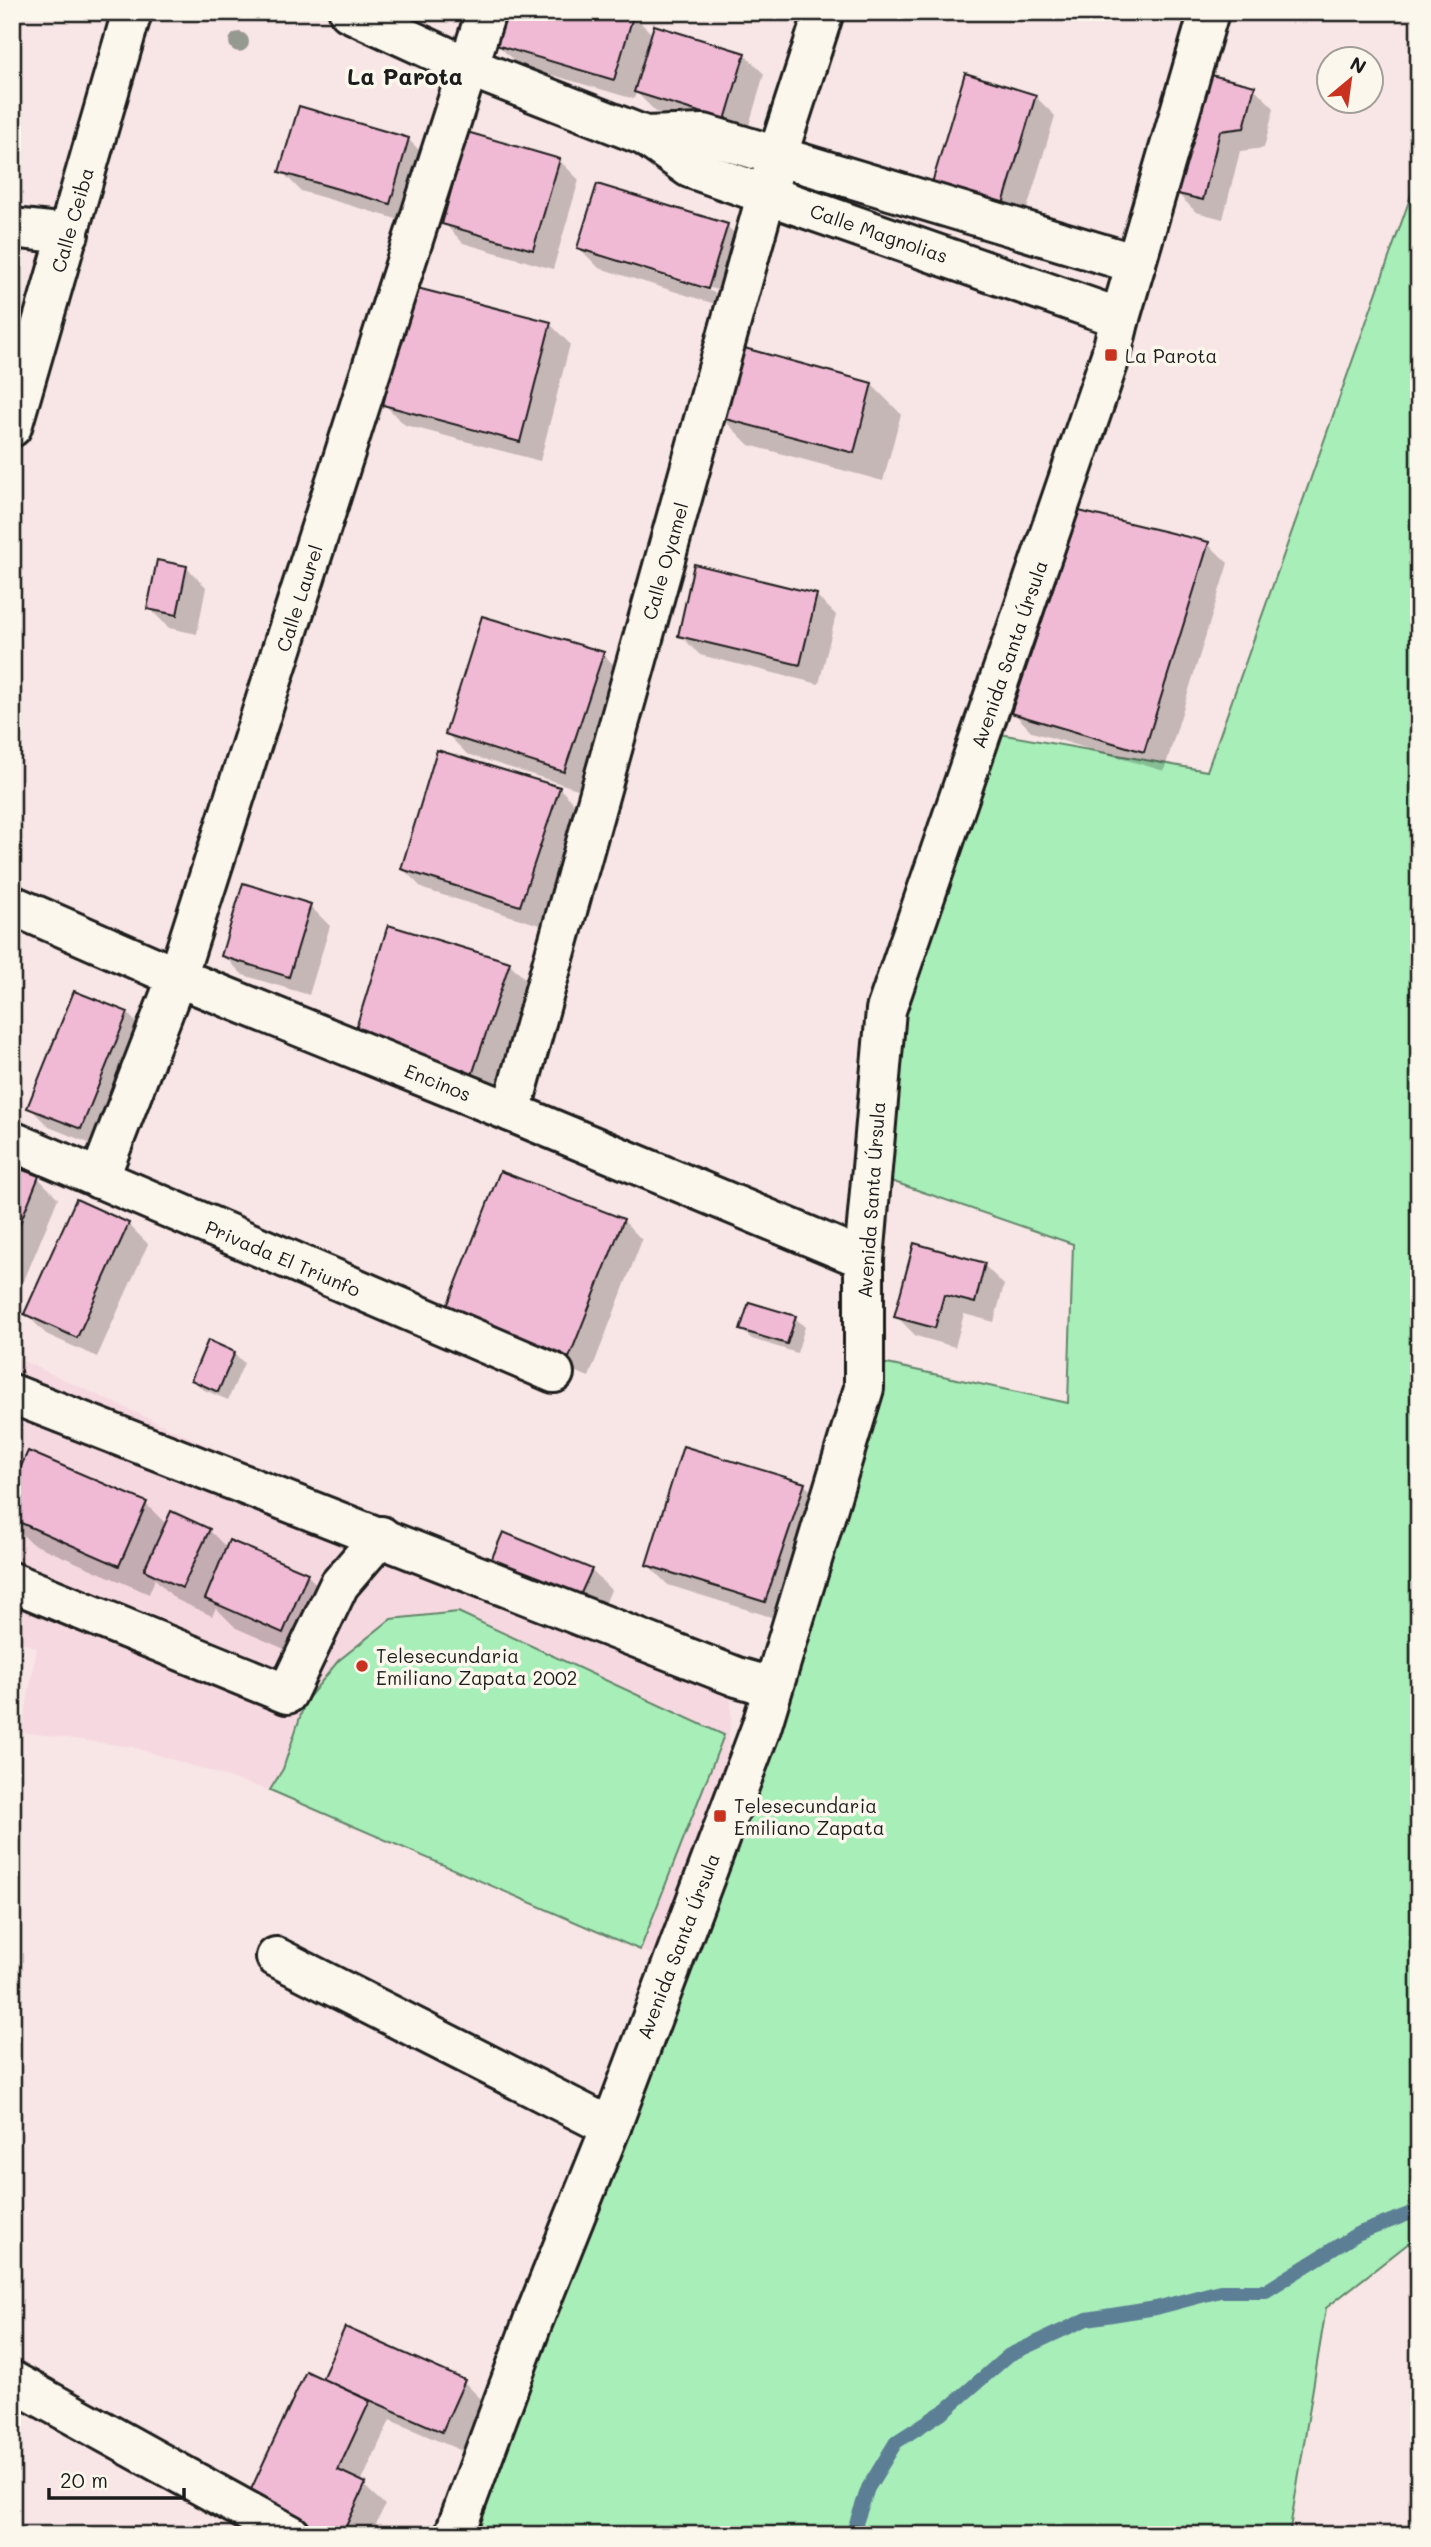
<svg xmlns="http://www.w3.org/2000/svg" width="1431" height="2547" font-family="Mali,sans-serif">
<rect width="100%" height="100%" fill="#f8e5e5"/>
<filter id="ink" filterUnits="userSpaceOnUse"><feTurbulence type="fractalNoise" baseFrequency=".0143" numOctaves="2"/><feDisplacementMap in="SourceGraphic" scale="14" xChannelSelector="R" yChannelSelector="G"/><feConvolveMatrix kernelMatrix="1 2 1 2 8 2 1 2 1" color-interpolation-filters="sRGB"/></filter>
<g filter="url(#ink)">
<polygon fill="#f6d8e0" points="12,1356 731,1685 731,1717 720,1816 654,1956 329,1809 133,1747 22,1732 37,1648 12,1638"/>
<g fill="#a8eeb9" stroke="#62856a" stroke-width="2">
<polygon points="1419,173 1419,2235 1326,2308 1289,2535 454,2535 611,2127 864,1359 1068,1403 1073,1244 871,1174 886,1010 983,731 1207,771"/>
<polygon points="458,1612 724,1735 640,1950 270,1790 283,1769 305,1702 338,1661 391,1619"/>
</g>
<g fill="#0003" fill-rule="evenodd">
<polygon points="633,15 653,35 744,54 764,74 745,139 656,112 636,92 634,99 518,65 498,45"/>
<polygon points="1204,75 1254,88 1274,108 1264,148 1240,151 1223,219 1196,212 1176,192"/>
<polygon points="1035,96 1055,116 1020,232 951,212"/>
<polygon points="408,139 428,159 410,223 301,191 281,171"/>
<polygon points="559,160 579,180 553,269 463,243 444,223"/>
<path d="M727,226L747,246L728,308L599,268L579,248ZM601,253L717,290L716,293L601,257Z"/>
<polygon points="550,324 570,344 540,461 405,425 385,405"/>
<polygon points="871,384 901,414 883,481 749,445 720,416"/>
<polygon points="1208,544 1228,563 1164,771 1032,732 1013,712"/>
<polygon points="186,567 206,587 197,634 169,628 149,608"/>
<polygon points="816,595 836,615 819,684 700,655 680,635"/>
<polygon points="603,654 623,674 584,791 467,754 447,734"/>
<polygon points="559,788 579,808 540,925 423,889 403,869"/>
<polygon points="310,906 330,926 309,995 243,975 223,955"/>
<polygon points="509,963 529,983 490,1100 373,1064"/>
<polygon points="127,1013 147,1033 101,1148 49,1127 29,1107"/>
<polygon points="12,1168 38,1178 58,1198 12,1310"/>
<polygon points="623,1220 642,1240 589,1377 468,1329"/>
<polygon points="128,1224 148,1244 97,1357 46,1334 26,1314"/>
<polygon points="984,1265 1004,1285 994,1322 964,1314 955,1347 916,1336 896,1316"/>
<polygon points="795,1318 805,1327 797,1353 752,1339 742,1330"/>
<polygon points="234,1353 244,1363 228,1400 202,1389 193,1379"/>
<polygon points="804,1484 824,1504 784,1621 668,1585 648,1565"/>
<polygon points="12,1490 146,1504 167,1525 209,1530 228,1549 230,1542 307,1575 337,1604 312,1661 236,1628 216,1608 212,1616 175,1599 155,1579 149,1594 31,1543 12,1524"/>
<polygon points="491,1564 591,1570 611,1590 598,1621"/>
<polygon points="323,2381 464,2382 484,2402 462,2451 390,2420 361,2483 385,2505 371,2535 297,2535"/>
</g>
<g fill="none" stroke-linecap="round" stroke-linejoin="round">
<polyline stroke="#5c7f95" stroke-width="14" points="852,2535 868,2488 896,2442 947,2409 1009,2355 1087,2319 1156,2308 1220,2291 1266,2291 1357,2234 1419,2210"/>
</g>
<g fill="#f0bad5" stroke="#1c1c1c" stroke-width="2">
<polygon points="506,12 631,12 634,13 614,80 496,45"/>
<polygon points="654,25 745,53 725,120 634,92"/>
<polygon points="965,73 1036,95 1000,214 929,193"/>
<polygon points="1203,73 1255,86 1244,128 1220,131 1203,200 1174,193"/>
<polygon points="299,106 409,138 390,204 279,172"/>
<polygon points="467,132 560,159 533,250 442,224"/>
<polygon points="597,184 728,224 708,289 577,248"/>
<polygon points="413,287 551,322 520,442 383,405"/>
<polygon points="737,346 872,383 854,453 718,417"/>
<polygon points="1079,511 1209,542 1144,752 1011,713"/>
<polygon points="157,560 187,566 177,615 147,609"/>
<polygon points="694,564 817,594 800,665 678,636"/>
<polygon points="482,616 604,652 564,772 445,734"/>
<polygon points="437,750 560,787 520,906 401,869"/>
<polygon points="243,883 311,904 289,977 221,956"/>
<polygon points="388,925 510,962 470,1081 351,1044"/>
<polygon points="74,991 128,1012 81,1129 27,1108"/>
<polygon points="12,1166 39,1176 12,1243"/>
<polygon points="500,1171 624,1219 569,1358 446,1309"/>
<polygon points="76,1199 129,1223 77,1338 24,1314"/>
<polygon points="914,1243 985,1263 975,1303 944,1295 935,1328 894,1317"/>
<polygon points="749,1302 796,1316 787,1344 740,1330"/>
<polygon points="208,1340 235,1352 218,1392 191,1380"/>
<polygon points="683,1446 805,1483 765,1602 646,1565"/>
<polygon points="28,1451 147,1502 119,1566 12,1519 12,1486"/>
<polygon points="171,1511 210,1529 182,1588 144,1570"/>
<polygon points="503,1532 592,1569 577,1602 489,1565"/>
<polygon points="229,1540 308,1573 283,1633 205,1599"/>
<polygon points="345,2327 465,2380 442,2432 322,2379"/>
<polygon points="306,2371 370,2401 338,2470 366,2483 342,2535 306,2535 247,2498"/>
</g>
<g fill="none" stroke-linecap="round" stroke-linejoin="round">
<defs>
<g id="minor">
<polyline points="349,12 469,67 645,136 690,168 1120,318"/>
<polyline points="645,136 704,134 1136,264"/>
<polyline points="12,228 69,234"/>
<polyline points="12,427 132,12"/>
<polyline points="12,905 177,977 511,1112 864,1259"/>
<polyline points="511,1112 777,157 824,12"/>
<polyline points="12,1141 554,1373"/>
<polyline points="99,1179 177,977 486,12"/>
<polyline points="12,1394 737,1677 772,1687"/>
<polyline points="12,1582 287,1694 339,1585 381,1536"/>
<polyline points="276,1957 611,2127"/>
<polyline points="12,2381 291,2535"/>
<polyline points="454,2535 533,2321 611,2127 761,1728 864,1388 864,1259 886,1010 1111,355 1120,318 1209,12"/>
</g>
</defs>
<use href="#minor" stroke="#1c1c1c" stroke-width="44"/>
<polyline stroke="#1c1c1c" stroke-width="4.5" stroke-dasharray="7 5" stroke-linecap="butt" points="12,1535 22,1538"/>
<use href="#minor" stroke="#fbf7ec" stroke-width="38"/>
</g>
<circle fill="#969990" cx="239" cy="42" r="10"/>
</g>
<g fill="#c8321e" stroke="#fbf7ec" stroke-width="2.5">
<rect x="1104" y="348" width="14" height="14" rx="3.5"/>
<circle cx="362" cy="1666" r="7"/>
<rect x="713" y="1809" width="14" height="14" rx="3.5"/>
</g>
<g text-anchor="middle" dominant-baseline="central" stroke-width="7" stroke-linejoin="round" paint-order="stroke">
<g font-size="19" fill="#1c1c1c" stroke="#fbf7ec">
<text transform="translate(72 220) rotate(-74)">Calle Ceiba</text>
<text transform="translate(879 233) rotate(19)">Calle Magnolias</text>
<text transform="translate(665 561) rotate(-74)">Calle Oyamel</text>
<text transform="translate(299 598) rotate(-72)">Calle Laurel</text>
<text transform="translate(1009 654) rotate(-71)">Avenida Santa Úrsula</text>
<text transform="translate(438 1082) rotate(22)">Encinos</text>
<text transform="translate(871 1200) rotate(-86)">Avenida Santa Úrsula</text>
<text transform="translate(283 1258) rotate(23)">Privada El Triunfo</text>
<text transform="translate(678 1946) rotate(-69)">Avenida Santa Úrsula</text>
</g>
<g font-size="19" fill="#1c1c1c" stroke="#fbf7ec" text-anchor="start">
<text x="1125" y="355">La Parota</text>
<text x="376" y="1655">Telesecundaria<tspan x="376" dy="22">Emiliano Zapata 2002</tspan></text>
<text x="734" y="1805">Telesecundaria<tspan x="734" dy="22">Emiliano Zapata</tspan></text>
</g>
<g font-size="23" font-weight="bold" fill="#1c1c1c" stroke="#fbf7ec">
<text x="405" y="76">La Parota</text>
</g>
</g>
<rect width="1431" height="2547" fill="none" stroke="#fbf7ec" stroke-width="42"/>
<rect x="21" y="21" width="1389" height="2505" fill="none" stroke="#1c1c1c" stroke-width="2.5" filter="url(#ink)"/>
<g transform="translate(1350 80) rotate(29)"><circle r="33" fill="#fbf7ec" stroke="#a29f99" stroke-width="2"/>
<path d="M0-5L12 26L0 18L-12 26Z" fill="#c8321e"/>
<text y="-10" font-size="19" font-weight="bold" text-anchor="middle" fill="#1c1c1c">N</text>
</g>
<path d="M49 2488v10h135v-10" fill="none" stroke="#1c1c1c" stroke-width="3.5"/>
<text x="60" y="2488" font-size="21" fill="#1c1c1c" stroke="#fbf7ec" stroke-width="5" paint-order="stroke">20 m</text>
</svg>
